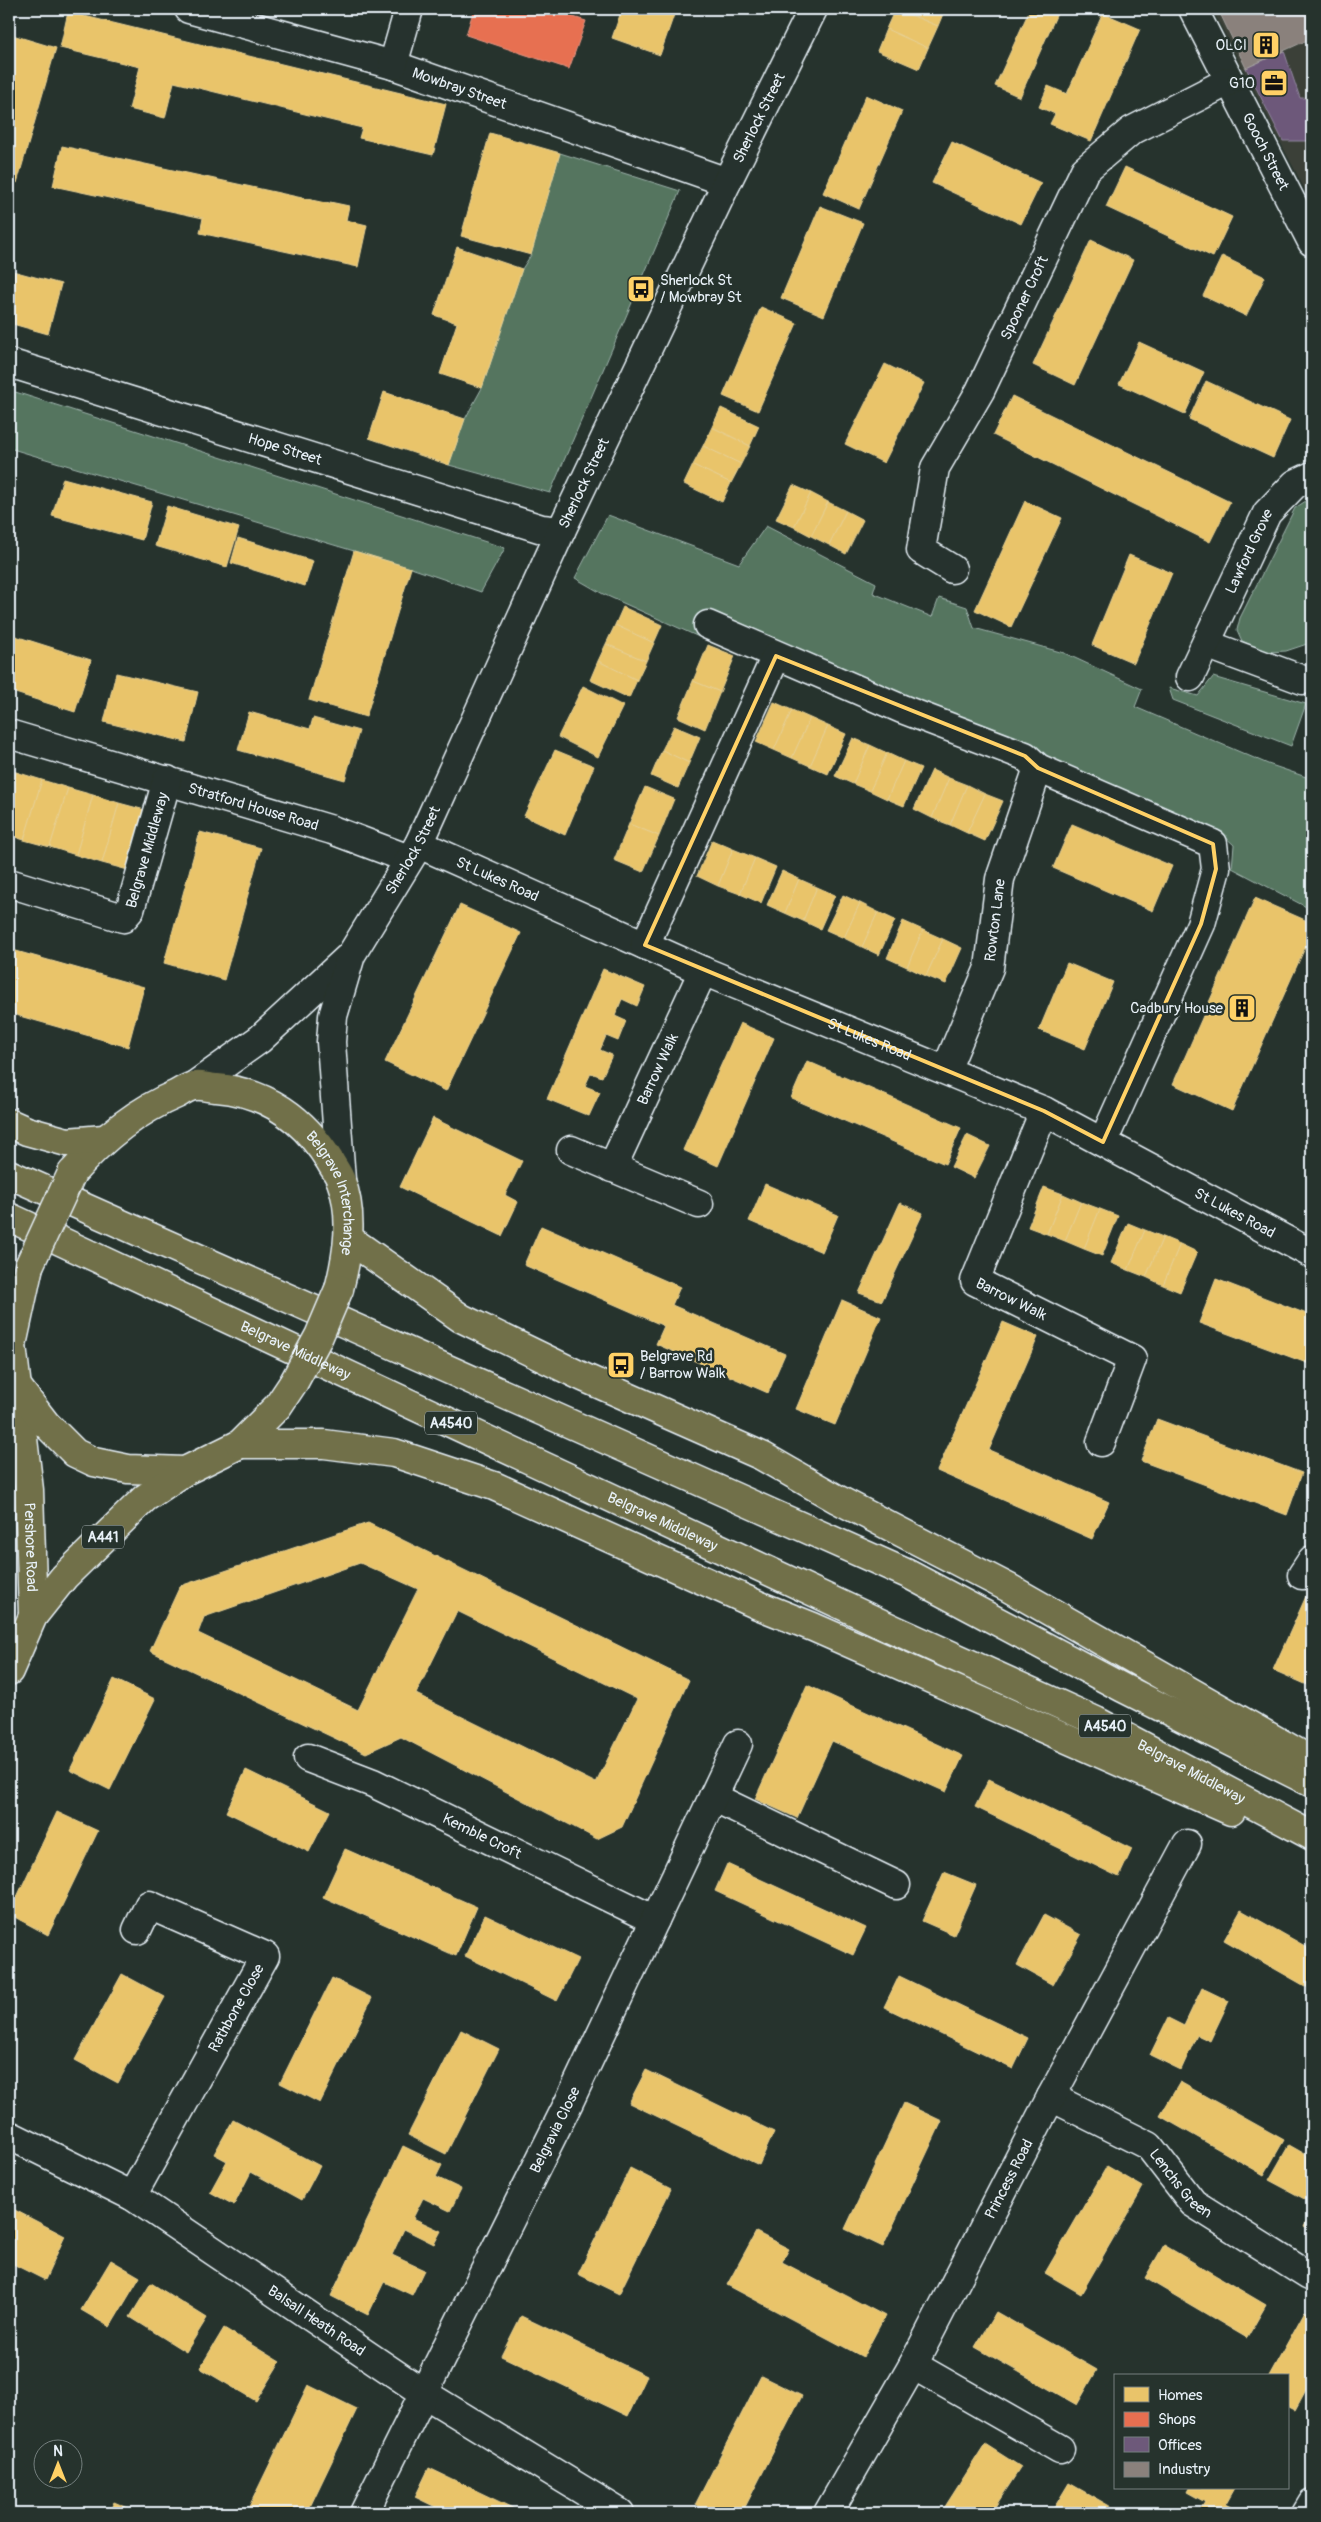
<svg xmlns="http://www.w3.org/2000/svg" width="1321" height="2522" font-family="Pangolin,sans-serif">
<rect width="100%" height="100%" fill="#26332d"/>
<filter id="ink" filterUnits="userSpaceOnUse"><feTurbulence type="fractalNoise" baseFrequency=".02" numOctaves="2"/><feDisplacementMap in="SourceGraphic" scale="10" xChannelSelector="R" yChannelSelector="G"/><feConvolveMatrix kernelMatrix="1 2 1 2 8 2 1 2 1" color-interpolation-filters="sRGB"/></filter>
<g filter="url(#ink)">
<polygon fill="#3a4038" points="1212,9 1312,9 1312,179 1305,190"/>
<g fill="#54755f" stroke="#9eb3ac">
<polygon points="560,153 680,191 550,493 449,465 465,419 482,388 522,269 531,255"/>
<polygon points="9,390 505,548 481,592 411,568 9,448"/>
<polygon points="1312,497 1312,646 1307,644 1286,651 1268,652 1242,641 1237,630 1240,618 1295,508"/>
<polygon points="608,515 739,564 766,526 876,583 873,593 932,617 939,598 967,607 974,628 1064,653 1142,689 1135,707 1268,764 1312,779 1312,910 1232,868 1234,845 1222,834 1026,747 710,613 699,637 603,594 575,578"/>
<polygon points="1213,677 1306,704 1291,746 1173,700 1169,688 1198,696"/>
</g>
<g fill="#e9c46a" stroke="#e9d295" fill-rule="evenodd">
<polygon points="291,9 311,9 309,14"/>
<polygon points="622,9 676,9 660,55 612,38"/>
<polygon points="895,9 938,26 928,48 886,29"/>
<polygon points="898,9 945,9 938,26"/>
<polygon points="1030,9 1059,9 1020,97 995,86"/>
<polygon points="68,12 446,104 433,155 359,138 362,128 174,82 165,118 129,109 140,67 60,48"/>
<polygon points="1103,13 1140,29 1091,141 1050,124 1055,114 1039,107 1048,86 1067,94"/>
<polygon points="886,29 928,48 919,69 877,51"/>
<polygon points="9,34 56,48 17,183 9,181"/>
<polygon points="866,95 902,111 859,209 823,193"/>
<polygon points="490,133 560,153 531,255 461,236"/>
<polygon points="952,142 1041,183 1021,224 932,183"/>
<polygon points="62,146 330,204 330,202 349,206 346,220 367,225 358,267 200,233 203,218 53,186"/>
<polygon points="1125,167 1232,217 1213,257 1106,207"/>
<polygon points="820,206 863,223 824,316 781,298"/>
<polygon points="1091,240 1133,260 1075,385 1033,365"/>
<polygon points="457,247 522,269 482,388 440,374 457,323 434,315"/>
<polygon points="1222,256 1265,277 1246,316 1203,296"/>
<polygon points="9,270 61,284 48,334 9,323"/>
<polygon points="761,307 797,323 758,411 723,396"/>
<polygon points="1139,342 1204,372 1185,414 1119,384"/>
<polygon points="885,364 924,383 884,463 845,444"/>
<polygon points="1206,381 1290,420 1273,458 1189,419"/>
<polygon points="384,392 465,419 449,465 369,438"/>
<polygon points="1012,396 1230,502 1210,542 993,435"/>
<polygon points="721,408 759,426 750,446 712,427"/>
<polygon points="712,427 750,446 741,464 703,446"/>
<polygon points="703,446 741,464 731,483 693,465"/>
<polygon points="693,465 731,483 722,502 684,484"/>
<polygon points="63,478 152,502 142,540 52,516"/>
<polygon points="793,485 811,493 794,527 776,519"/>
<polygon points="811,493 828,502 811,536 794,527"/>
<polygon points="1025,501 1062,518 1011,627 975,610"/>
<polygon points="828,502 846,511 829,545 811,536"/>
<polygon points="167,506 239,528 227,567 155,546"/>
<polygon points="846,511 863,520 846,554 829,545"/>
<polygon points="238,538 313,561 305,586 231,563"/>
<polygon points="354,551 411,568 366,717 309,700"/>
<polygon points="1129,555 1172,573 1134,663 1092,645"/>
<polygon points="623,607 662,625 654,643 615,625"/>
<polygon points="615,625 654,643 646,661 606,644"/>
<polygon points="9,634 91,660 75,712 9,691"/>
<polygon points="606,644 646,661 637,680 598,661"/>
<polygon points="708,645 735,656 720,692 693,681"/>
<polygon points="598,661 637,680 629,698 590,680"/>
<polygon points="116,673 198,692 186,742 104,722"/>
<polygon points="693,681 720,692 705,729 678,717"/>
<polygon points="583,686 623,706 598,757 558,737"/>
<polygon points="774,702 792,710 774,750 756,742"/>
<polygon points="792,710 810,718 792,758 774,750"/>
<polygon points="249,712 310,729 313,718 359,731 345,780 238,750"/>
<polygon points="810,718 828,726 810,766 792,758"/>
<polygon points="674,726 700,737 689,763 662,750"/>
<polygon points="828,726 846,734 828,774 810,766"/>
<polygon points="853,738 870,745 853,784 835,776"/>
<polygon points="870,745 887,753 870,791 853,784"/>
<polygon points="555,750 594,766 565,835 524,816"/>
<polygon points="662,750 689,763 678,788 651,776"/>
<polygon points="887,753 904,761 887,799 870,791"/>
<polygon points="904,761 921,768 904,806 887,799"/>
<polygon points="9,770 16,772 9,797"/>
<polygon points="932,770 949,778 932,818 914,809"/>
<polygon points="16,772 42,780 24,840 9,835 9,797"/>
<polygon points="949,778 967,785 950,825 932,818"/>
<polygon points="42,780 68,788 50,847 24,840"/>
<polygon points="967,785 985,794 967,833 950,825"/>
<polygon points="645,787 674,799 659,836 629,824"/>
<polygon points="68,788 93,795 76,855 50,847"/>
<polygon points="985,794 1003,801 985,841 967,833"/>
<polygon points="93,795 119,803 102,863 76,855"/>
<polygon points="119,803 145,810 128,870 102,863"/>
<polygon points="629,824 659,836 643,872 614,860"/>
<polygon points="1072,824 1172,866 1153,911 1053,868"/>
<polygon points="200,832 261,848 224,980 164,963"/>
<polygon points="712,840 733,849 718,886 697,876"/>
<polygon points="733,849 755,858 740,894 718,886"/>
<polygon points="755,858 776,867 761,903 740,894"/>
<polygon points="782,871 799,879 785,913 767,905"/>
<polygon points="799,879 817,887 803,921 785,913"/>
<polygon points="817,887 835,895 820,929 803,921"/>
<polygon points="843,895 860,903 844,938 826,930"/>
<polygon points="1255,898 1312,923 1312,932 1232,1111 1173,1084"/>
<polygon points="860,903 878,912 862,947 844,938"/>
<polygon points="460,905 521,933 446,1091 385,1062"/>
<polygon points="878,912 895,920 879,955 862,947"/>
<polygon points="903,921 923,930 907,967 887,958"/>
<polygon points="923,930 943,939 926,976 907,967"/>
<polygon points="943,939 962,948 946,984 926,976"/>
<polygon points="9,949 144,987 128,1047 9,1013"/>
<polygon points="1067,963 1113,982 1085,1049 1039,1030"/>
<polygon points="603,969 645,987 637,1006 622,999 615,1016 626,1021 618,1041 606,1036 600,1050 612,1055 602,1077 591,1073 585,1086 600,1092 589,1116 547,1099"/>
<polygon points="740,1023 774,1038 718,1166 683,1150"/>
<polygon points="807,1061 961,1128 945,1164 791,1098"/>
<polygon points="433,1118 522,1161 505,1195 518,1202 502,1236 400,1187"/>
<polygon points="967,1135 990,1146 974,1178 951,1167"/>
<polygon points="765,1184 838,1215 822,1252 749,1221"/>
<polygon points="1044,1187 1063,1194 1047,1234 1028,1227"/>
<polygon points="1063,1194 1081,1202 1065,1241 1047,1234"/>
<polygon points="1081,1202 1100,1209 1084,1249 1065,1241"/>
<polygon points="900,1203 923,1213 882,1301 859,1293"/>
<polygon points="1100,1209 1118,1216 1102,1256 1084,1249"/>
<polygon points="1128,1223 1145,1230 1128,1270 1111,1263"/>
<polygon points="541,1226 680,1287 672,1305 785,1354 768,1393 656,1344 664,1326 524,1265"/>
<polygon points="1145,1230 1163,1237 1146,1277 1128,1270"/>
<polygon points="1163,1237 1180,1244 1163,1285 1146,1277"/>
<polygon points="1180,1244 1197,1252 1180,1292 1163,1285"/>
<polygon points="1216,1279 1312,1316 1312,1365 1199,1323"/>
<polygon points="842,1300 881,1317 835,1425 796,1409"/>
<polygon points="1003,1322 1038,1337 989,1450 1109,1502 1092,1539 937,1471"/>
<polygon points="1157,1419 1302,1473 1287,1515 1141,1461"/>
<path d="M368,1523L689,1680L622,1827L597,1839L401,1737L366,1753L150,1651L180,1586ZM360,1563L418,1589L358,1710L198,1633L204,1617ZM457,1611L637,1699L596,1783L416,1694Z"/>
<polygon points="1312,1583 1312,1687 1273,1670"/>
<polygon points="114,1679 155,1699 110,1790 70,1770"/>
<polygon points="807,1685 963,1756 946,1792 832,1741 797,1818 755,1799"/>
<polygon points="246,1770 330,1811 309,1852 226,1812"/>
<polygon points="989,1779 1132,1849 1119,1877 975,1807"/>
<polygon points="57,1812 98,1831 48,1935 9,1914"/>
<polygon points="345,1849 477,1907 456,1956 323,1897"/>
<polygon points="727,1864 866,1928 853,1955 715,1891"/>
<polygon points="944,1872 976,1885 954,1935 922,1921"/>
<polygon points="1241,1910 1312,1950 1312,1990 1224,1940"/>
<polygon points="485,1915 578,1959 557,2001 465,1956"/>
<polygon points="1044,1915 1081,1935 1053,1985 1017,1965"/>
<polygon points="122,1974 165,1997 118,2083 75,2060"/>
<polygon points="899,1976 1028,2038 1013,2069 884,2007"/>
<polygon points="332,1978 372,1998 320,2103 280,2083"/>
<polygon points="1202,1988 1229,2001 1210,2041 1197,2035 1181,2070 1150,2055 1168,2018 1184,2026"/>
<polygon points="461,2030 499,2049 446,2154 408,2135"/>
<polygon points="646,2070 774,2132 759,2165 629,2103"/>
<polygon points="1180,2082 1284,2140 1264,2175 1160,2116"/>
<polygon points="904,2103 942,2121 883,2247 845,2229"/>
<polygon points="233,2120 320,2166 302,2200 251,2172 234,2205 210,2192 227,2161 214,2154"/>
<polygon points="1289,2145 1312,2158 1312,2203 1269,2180"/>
<polygon points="403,2146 442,2165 436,2177 461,2189 450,2211 423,2198 413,2218 441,2231 434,2244 404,2229 392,2255 424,2270 412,2295 384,2282 368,2315 331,2296"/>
<polygon points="1107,2166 1143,2187 1081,2294 1045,2273"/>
<polygon points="630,2168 671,2189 619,2294 578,2274"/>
<polygon points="9,2207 65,2236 45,2280 9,2262"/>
<polygon points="1312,2212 1312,2231 1304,2227"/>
<polygon points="756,2232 789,2249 782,2262 885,2316 863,2357 727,2285"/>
<polygon points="1164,2245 1266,2305 1247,2338 1145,2278"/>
<polygon points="111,2260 140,2277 110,2327 81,2310"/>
<polygon points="151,2283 207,2318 186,2352 130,2317"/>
<polygon points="1305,2311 1312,2315 1312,2379 1295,2410 1287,2406 1287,2376 1269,2376"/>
<polygon points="996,2312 1097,2370 1077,2405 975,2347"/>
<polygon points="521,2316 647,2376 628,2416 501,2356"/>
<polygon points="224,2328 280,2362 256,2401 200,2368"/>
<polygon points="761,2376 802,2396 742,2513 711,2513 695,2505"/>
<polygon points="308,2385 357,2409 307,2513 246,2513"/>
<polygon points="985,2444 1021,2467 991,2513 941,2513"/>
<polygon points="429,2468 523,2513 448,2513 415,2497"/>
<polygon points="1069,2483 1122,2513 1051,2513"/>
<polygon points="1189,2488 1234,2488 1225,2504 1242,2513 1198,2513 1205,2502 1187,2492"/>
<polygon points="114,2502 140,2513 109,2513"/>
</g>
<polygon fill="#e76f51" stroke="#e79683" points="474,9 548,9 586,21 569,69 466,35"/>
<polygon fill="#6d597a" stroke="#9287a0" points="1284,51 1300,98 1312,98 1312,141 1283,141 1246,68"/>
<polygon fill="#8a817c" stroke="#a6a3a1" points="1218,9 1312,9 1312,38 1246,68"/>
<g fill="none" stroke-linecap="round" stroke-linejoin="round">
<defs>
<g id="minor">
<path id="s1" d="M189,9L393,65L727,182"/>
<path id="s2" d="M1193,9L1312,242"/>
<polyline points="393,65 409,9"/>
<path id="s3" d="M9,363L542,529L561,531"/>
<path id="s4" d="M952,569L921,550L935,468L980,391L1085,170L1131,131L1229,81"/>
<polyline points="708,625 902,709 1025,756 1038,768 1213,844 1216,869 1201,924 1103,1142"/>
<polyline points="1206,644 1303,680"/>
<path id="s5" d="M1190,677L1267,513L1295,484L1312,476"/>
<path id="s6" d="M9,734L332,830L409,859"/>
<path id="s7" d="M419,844L703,971L1044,1111L1312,1254"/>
<path id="s8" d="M9,883L123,918L130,910L167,780"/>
<polyline points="645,945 776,656"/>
<path id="s9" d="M946,1070L989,968L1000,879L1038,768"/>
<polyline points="194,1086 260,1039 350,956"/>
<path id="s10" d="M1044,1111L975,1281L1132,1359L1101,1442"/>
<polyline points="571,1150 699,1204"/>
<path id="s11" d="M612,1168L703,971"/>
<path id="s12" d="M341,1180L331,1042L333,1016L351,955L419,844L561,531L727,182L813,9"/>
<polyline points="1302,1575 1312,1560"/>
<path id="s13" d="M308,1758L373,1783L655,1920"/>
<polyline points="713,1797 896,1885"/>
<path id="s14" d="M1051,2097L1149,2146L1193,2203L1309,2276"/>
<path id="s15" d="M9,2135L132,2196L425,2394L620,2513"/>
<path id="s16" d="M132,2196L265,1956L149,1905L137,1930"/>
<polyline points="913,2365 1060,2449"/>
<path id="s17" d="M364,2513L569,2102L738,1744"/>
<path id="s18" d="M828,2513L913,2365L1051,2097L1187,1844"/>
<polyline points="1306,2513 1312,2503"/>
</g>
<g id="major">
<path id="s19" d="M72,1173C101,1140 136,1111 177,1094C182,1091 188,1087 194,1086C201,1085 210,1088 217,1088C266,1092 304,1119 330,1161C333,1167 339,1174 341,1181C354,1215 348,1254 339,1289"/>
<path id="s20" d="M29,1266L12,1345L29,1490L33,1616"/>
<polyline points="19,1389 46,1424 75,1453 94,1462 128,1469 185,1471 240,1444 278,1406 294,1382"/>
<polyline points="9,1671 33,1616 64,1577 145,1498 185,1471"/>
</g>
<g id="highway">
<polyline points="9,1123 27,1131 67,1142 104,1139"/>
<polyline points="9,1174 908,1574 1123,1688 1312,1783"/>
<path id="s21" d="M9,1217L893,1629L1096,1721L1312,1836"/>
<polyline points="349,1239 461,1318 583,1377 762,1456 837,1499 1009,1588 1312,1761"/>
<polyline points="9,1340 12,1345"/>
<polyline points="240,1444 324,1444 394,1453 494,1486 758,1605 813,1627 1231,1811"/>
</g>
</defs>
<use href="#minor" stroke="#e8f1f8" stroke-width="31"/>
<use href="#major" stroke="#e8f1f8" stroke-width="31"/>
<use href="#highway" stroke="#e8f1f8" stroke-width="31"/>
<use href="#minor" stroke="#26332d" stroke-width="28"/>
<use href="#major" stroke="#71704a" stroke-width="28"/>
<use href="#highway" stroke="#71704a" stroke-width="28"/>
<defs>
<g id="major-bridge">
<polyline points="29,1266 72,1173"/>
<polyline points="294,1382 319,1336 339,1289"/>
</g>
</defs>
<use href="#major-bridge" stroke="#e8f1f8" stroke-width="31" stroke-linecap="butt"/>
<use href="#major-bridge" stroke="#71704a" stroke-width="28"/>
</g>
</g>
<path fill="none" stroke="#ffd166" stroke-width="4" stroke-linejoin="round" d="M776,656L1025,756L1038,768L1213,844L1216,869L1201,924L1103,1142L1044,1111L645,945Z"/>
<defs>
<symbol id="building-square" viewBox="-11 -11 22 22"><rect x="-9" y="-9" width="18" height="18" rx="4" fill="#ffd166" stroke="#26332d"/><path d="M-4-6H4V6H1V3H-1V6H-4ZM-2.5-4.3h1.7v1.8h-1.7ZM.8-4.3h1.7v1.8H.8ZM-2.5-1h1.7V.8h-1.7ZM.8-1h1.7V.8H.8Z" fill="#111"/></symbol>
<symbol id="office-square" viewBox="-11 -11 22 22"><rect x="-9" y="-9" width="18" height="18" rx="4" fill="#ffd166" stroke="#26332d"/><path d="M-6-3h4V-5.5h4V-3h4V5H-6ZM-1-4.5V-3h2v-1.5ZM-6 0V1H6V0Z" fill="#111"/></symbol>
<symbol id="bus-square" viewBox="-11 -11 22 22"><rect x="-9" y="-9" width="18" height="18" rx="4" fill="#ffd166" stroke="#26332d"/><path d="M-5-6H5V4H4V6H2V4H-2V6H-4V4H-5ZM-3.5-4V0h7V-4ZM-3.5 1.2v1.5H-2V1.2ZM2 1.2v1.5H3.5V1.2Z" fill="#111"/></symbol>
</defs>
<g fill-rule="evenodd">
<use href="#building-square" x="1250" y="29" width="32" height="32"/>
<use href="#office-square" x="1258" y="67" width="32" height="32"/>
<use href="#bus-square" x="625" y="273" width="32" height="32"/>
<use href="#building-square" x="1226" y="992" width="32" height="32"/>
<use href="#bus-square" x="605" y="1349" width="32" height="32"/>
</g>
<g text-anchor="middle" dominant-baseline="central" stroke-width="5" stroke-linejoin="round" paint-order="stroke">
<g fill="#26332d" stroke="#aeb8bb" stroke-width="1">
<rect x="425" y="1411.5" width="52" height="23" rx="4"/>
<rect x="82" y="1525.5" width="42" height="23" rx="4"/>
<rect x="1079" y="1714.5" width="52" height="23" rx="4"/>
</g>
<g font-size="14" font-weight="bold" fill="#e8f1f8">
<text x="451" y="1423">A4540</text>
<text x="103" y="1537">A441</text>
<text x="1105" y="1726">A4540</text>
</g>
<g font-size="15" fill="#e8f1f8" stroke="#26332d" text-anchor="end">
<text x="1247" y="45">OLCI</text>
<text x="1255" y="83">G10</text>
<text x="660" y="280" text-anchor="start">Sherlock St<tspan x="660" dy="17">/ Mowbray St</tspan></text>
<text x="1223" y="1008">Cadbury House</text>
<text x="640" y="1356" text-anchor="start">Belgrave Rd<tspan x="640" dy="17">/ Barrow Walk</tspan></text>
</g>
<g font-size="15" fill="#e8f1f8" stroke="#26332d">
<text stroke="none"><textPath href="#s1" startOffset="282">Mowbray Street</textPath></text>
<text stroke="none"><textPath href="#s12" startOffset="1160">Sherlock Street</textPath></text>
<text stroke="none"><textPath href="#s2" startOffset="160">Gooch Street</textPath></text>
<text stroke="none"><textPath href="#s4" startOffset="312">Spooner Croft</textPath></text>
<text stroke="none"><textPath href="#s3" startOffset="289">Hope Street</textPath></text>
<text stroke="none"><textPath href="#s12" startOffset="755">Sherlock Street</textPath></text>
<text stroke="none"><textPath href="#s5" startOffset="139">Lawford Grove</textPath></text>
<text stroke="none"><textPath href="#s6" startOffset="255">Stratford House Road</textPath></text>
<text stroke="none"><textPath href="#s8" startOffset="192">Belgrave Middleway</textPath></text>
<text stroke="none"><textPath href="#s12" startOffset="350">Sherlock Street</textPath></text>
<text stroke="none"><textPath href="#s7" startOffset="86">St Lukes Road</textPath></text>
<text stroke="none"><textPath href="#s9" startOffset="159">Rowton Lane</textPath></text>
<text stroke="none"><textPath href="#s7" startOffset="491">St Lukes Road</textPath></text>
<text stroke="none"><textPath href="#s11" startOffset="109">Barrow Walk</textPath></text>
<text stroke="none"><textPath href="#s19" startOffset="346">Belgrave Interchange</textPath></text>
<text stroke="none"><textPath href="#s7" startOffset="896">St Lukes Road</textPath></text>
<text stroke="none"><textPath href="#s10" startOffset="224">Barrow Walk</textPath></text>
<text stroke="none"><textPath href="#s21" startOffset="316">Belgrave Middleway</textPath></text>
<text stroke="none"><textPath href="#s21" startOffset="721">Belgrave Middleway</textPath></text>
<text stroke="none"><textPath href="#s20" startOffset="284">Pershore Road</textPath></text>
<text stroke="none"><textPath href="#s21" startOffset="1306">Belgrave Middleway</textPath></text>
<text stroke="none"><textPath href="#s13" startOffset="191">Kemble Croft</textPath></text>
<text stroke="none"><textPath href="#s16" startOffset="215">Rathbone Close</textPath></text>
<text stroke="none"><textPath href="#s17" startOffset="428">Belgravia Close</textPath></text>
<text stroke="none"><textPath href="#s18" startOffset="380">Princess Road</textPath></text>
<text stroke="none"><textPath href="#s14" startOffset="159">Lenchs Green</textPath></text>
<text stroke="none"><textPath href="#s15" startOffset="360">Balsall Heath Road</textPath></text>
</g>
</g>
<rect width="1321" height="2522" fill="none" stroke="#26332d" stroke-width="30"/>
<rect x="15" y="15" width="1291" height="2492" fill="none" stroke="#e8f1f8" stroke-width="2" filter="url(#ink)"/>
<rect x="1114" y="2374" width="175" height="115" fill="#26332d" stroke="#747f7e"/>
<rect x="1124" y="2387" width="25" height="15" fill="#e9c46a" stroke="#747f7e"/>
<text x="1158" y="2400" font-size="15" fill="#e8f1f8">Homes</text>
<rect x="1124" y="2412" width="25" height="15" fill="#e76f51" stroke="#747f7e"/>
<text x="1158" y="2424" font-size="15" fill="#e8f1f8">Shops</text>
<rect x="1124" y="2437" width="25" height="15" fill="#6d597a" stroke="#747f7e"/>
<text x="1158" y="2450" font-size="15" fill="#e8f1f8">Offices</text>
<rect x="1124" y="2462" width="25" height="15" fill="#8a817c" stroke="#747f7e"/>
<text x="1158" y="2474" font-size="15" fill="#e8f1f8">Industry</text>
<g transform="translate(58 2464)"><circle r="24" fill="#26332d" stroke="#747f7e"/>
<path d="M0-4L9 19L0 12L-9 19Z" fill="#ffd166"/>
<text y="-8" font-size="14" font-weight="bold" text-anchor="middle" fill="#e8f1f8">N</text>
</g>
</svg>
